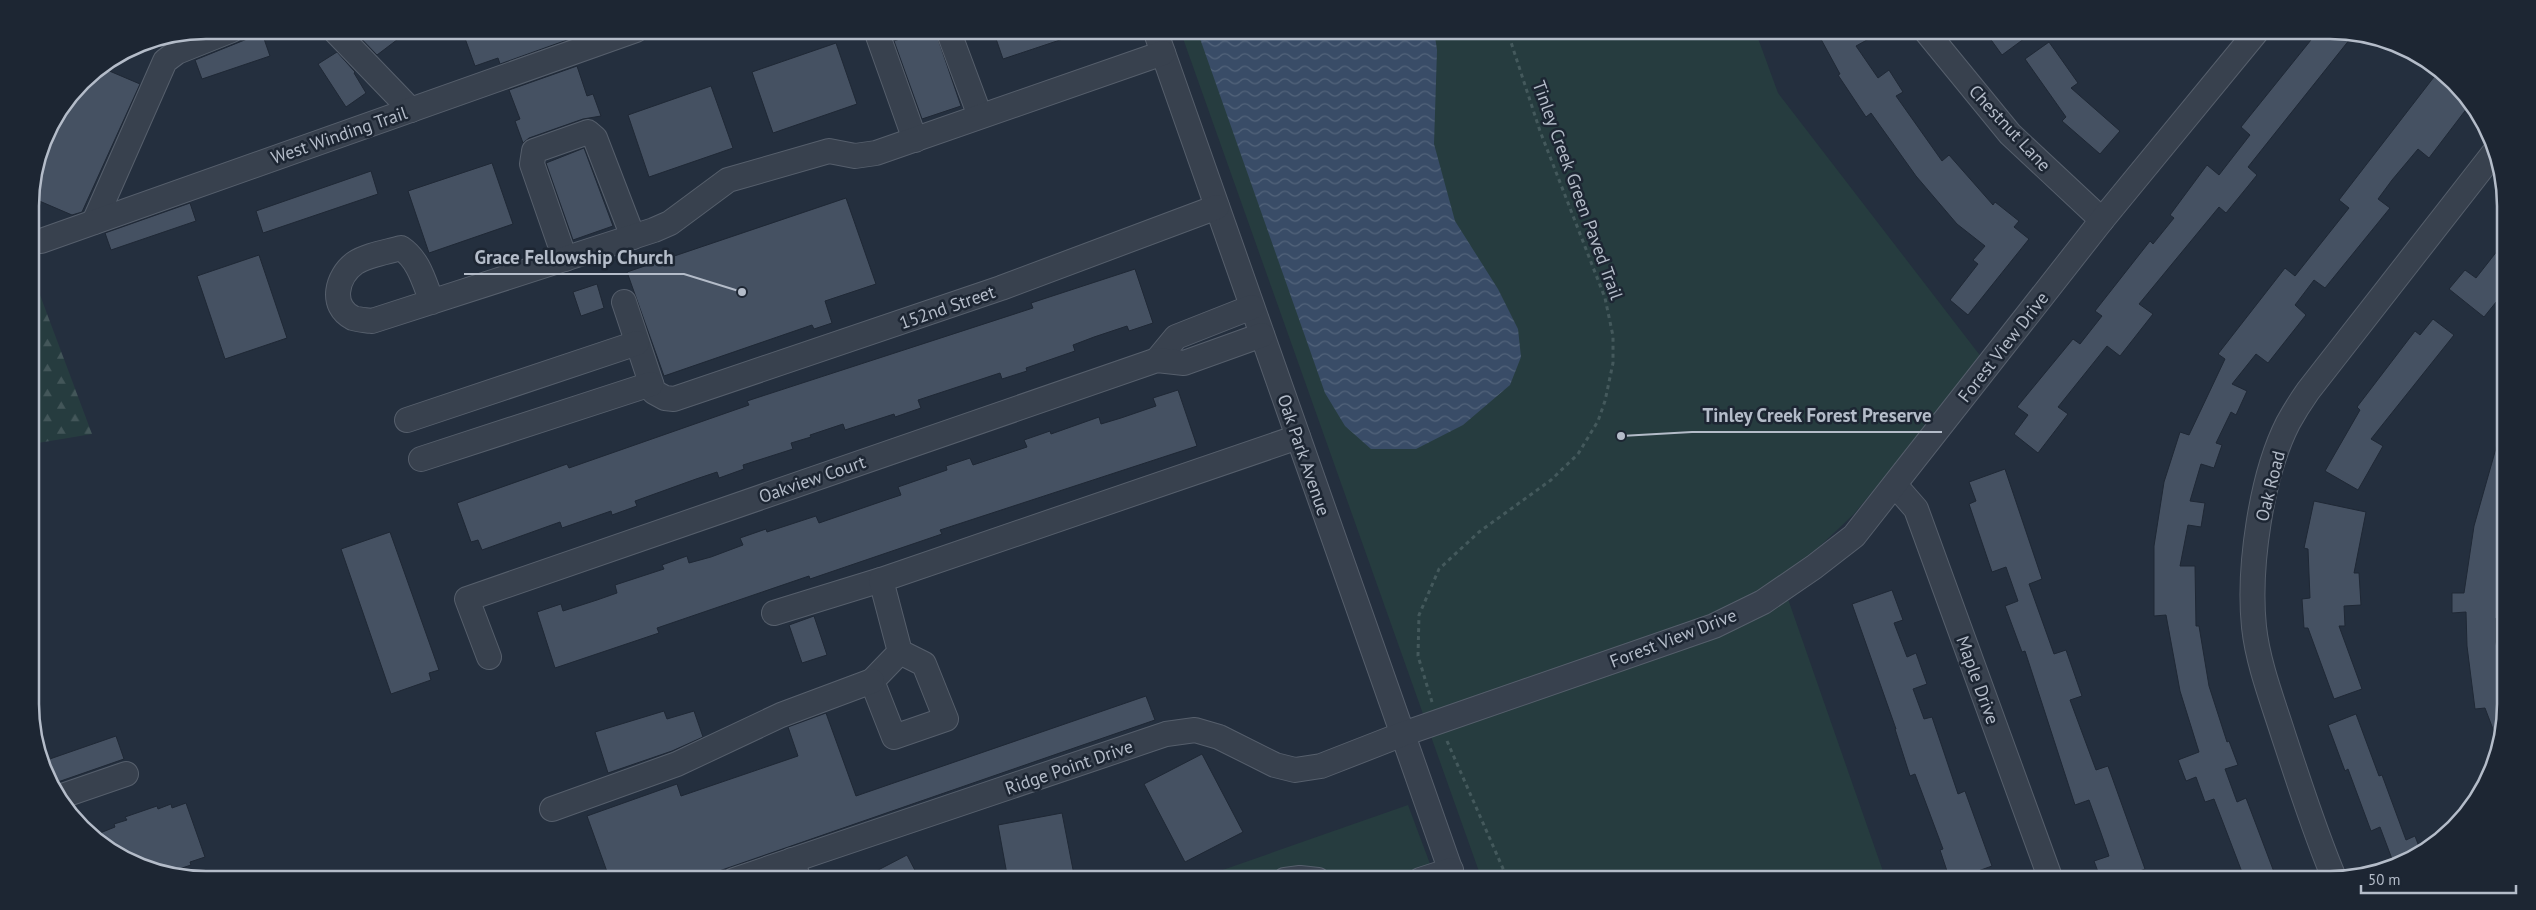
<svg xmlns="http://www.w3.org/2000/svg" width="2536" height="910" font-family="'PT Sans',sans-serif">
<defs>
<pattern id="forest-firs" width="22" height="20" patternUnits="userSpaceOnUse" patternTransform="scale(1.25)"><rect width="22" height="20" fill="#263c3f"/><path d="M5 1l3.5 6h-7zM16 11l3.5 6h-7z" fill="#435659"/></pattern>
<pattern id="water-waves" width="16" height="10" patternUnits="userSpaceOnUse" patternTransform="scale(1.25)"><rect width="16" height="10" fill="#394c67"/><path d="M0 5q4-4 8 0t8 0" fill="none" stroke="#53647b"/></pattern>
</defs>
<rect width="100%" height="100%" fill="#242f3e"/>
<polygon fill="url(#forest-firs)" points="31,271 92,434 32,444"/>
<g fill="#263c3f">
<polygon points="1180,30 1755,30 1778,93 1982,358 1854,514 1819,547 1780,576 1886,880 1482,880"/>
<polygon points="1408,805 1436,880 1194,880"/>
</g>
<polygon fill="url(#water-waves)" points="1197,30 1434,30 1437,50 1434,144 1455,221 1498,289 1518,329 1521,357 1510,385 1463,425 1416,449 1371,449 1345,426 1325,393"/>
<g fill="#455162" stroke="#1f2835">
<polygon points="353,30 410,30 377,55"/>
<polygon points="462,30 564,30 567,40 500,64 498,58 475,66"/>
<polygon points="926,30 935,30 961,106 922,119 894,41"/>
<polygon points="993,30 1081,30 1081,33 1003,59"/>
<polygon points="1816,30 1885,30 1856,46 1878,78 1889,70 1903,92 1896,96 1942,161 1949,155 1993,205 1995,202 2019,221 2014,227 2029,239 1968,315 1950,300 1978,264 1973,260 1985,246 1957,224 1916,176 1871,113 1866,117 1838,75 1840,74"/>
<polygon points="1984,30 2036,30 2002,55"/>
<polygon points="2319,30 2354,34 2248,167 2257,175 2226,213 2219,207 2139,304 2153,314 2120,356 2107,346 2058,407 2068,414 2038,453 2014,434 2028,415 2017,407 2073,339 2080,344 2102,316 2095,311 2150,241 2153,244 2174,218 2170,215 2207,165 2219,175 2250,135 2241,127"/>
<polygon points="262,33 270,56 202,79 195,60"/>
<polygon points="2049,42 2078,83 2071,88 2120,131 2100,154 2062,121 2066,117 2025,59"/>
<polygon points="836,43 857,104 773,133 752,72"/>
<polygon points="337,52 355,72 354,73 366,93 346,107 318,64"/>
<polygon points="577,66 587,96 593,94 601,116 583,119 529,138 523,143 515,121 520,119 509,90"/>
<polygon points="100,67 140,84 82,212 72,215 30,197 30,194 48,127 89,74"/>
<polygon points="2437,73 2462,90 2459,94 2471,103 2429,158 2418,149 2392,180 2378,199 2390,208 2325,288 2314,280 2295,305 2306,315 2268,363 2256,354 2232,384 2247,391 2236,415 2231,412 2216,443 2222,445 2214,468 2201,464 2190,501 2205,503 2201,527 2188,525 2180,566 2195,566 2196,626 2199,626 2209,686 2227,742 2229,741 2238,765 2225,769 2237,802 2246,798 2277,880 2245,880 2214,799 2205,802 2196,777 2186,781 2178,760 2199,752 2180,691 2166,615 2154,616 2154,546 2164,482 2180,432 2189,435 2225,359 2218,354 2285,268 2295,276 2349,208 2339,200"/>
<polygon points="711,86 733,148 649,177 628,115"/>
<polygon points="584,148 613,226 573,240 546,163"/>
<polygon points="492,163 513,224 429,253 408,191"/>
<polygon points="371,171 378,194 263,233 256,211"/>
<polygon points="846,198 876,284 825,301 832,323 814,329 812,325 664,376 627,272"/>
<polygon points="190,203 196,221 111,250 105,233"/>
<polygon points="2505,241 2505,291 2484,317 2449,289 2465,270 2476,278"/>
<polygon points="259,255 287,338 225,359 197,276"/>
<polygon points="1135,269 1153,323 1129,331 1127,326 1094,337 1073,345 1075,351 1026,368 1027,371 1002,379 1000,373 918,400 921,408 895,417 894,414 845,430 843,424 810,435 811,437 791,443 793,449 743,465 744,469 719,478 717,472 696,479 635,501 637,506 612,515 611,511 562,528 560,522 482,550 478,540 471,542 457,503 567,464 569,468 749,405 747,401 1033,308 1031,303"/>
<polygon points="597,284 604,308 581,316 573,292"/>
<polygon points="2433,319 2454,335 2371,439 2383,446 2358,490 2325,471 2360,410 2357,407 2415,331 2420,335"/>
<polygon points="1178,390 1197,446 940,530 942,534 810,579 809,576 657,628 659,633 555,668 537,612 561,604 563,611 597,600 617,593 615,585 664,569 662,565 687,556 689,563 711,557 743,545 740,538 766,529 767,532 816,516 819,523 883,501 901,495 898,487 947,470 946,466 970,458 973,465 1027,447 1024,440 1050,431 1051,434 1099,417 1101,424 1121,418 1156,406 1153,398"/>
<polygon points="2500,434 2505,435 2505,520 2500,554 2506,555 2506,617 2496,618 2496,642 2501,680 2506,680 2506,705 2499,745 2485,708 2475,709 2467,646 2466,612 2452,613 2452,593 2464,593 2474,526"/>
<polygon points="2005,469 2042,579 2029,584 2054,654 2066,650 2082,696 2070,700 2096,770 2108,766 2145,869 2116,880 2101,880 2094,861 2109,856 2101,833 2089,800 2075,805 2025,651 2022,652 2005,606 2018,601 2006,567 1992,572 1969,504 1976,501 1969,482"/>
<polygon points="2314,501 2366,512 2354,573 2359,573 2361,605 2344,606 2345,626 2339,626 2362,689 2334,699 2308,628 2304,628 2302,599 2310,598 2308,549 2304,548"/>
<polygon points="390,532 439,670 429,673 431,680 391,694 341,549"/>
<polygon points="1892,590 1903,620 1894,623 1907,657 1916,653 1927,684 1913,689 1924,719 1932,717 1958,794 1965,791 1992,866 1978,871 1982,880 1950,880 1940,850 1943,849 1915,774 1910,776 1895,729 1896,729 1852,604"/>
<polygon points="814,616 827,655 802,663 789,625"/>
<polygon points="1146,696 1155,720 693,880 610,880 587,816 677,784 681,796 798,756 788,727 826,713 856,796"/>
<polygon points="664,711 667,719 694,711 703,737 672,751 608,773 595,732"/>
<polygon points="2356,714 2379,776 2382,775 2406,840 2415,836 2421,852 2395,867 2380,827 2371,831 2348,769 2345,771 2328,725"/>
<polygon points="116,736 124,759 55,783 44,761"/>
<polygon points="1202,754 1243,832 1185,862 1144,784"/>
<polygon points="186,803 205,857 190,862 191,865 179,869 181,876 149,871 95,835 115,827 114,824 127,820 125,817 157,806 158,809 171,804 172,808"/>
<polygon points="1062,813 1075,880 1008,880 998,825"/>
<polygon points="907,855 920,880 859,880"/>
</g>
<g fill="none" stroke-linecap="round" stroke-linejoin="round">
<defs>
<g id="minor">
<polyline points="334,30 411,110"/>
<polyline points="879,30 878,36 915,140"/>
<polyline points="948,30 980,116"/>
<polyline points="1155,30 1454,880"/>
<polyline points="1925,30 2010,134 2102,220"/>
<polyline points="94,222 165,61 177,52 232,30"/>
<polyline points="41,241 636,30"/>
<polyline points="565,259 532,164 534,151 588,132 595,138 633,237"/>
<path d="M432,302C424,282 419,260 401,248C387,252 367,255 355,263C337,276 329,306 353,318C359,320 366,320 372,321L654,230L670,223L728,180L829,151L855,156L876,153L1163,53"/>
<polyline points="624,302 654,392 665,398 674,399 1001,288 1217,207"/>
<polyline points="1157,360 1176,337 1252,307"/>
<polyline points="407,420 637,343"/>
<polyline points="421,459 651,384"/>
<polyline points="1895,485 1916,509 2051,880"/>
<polyline points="774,613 881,580"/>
<polyline points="900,652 872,681 894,737 946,719 924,664 900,652 881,580 1298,437"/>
<polyline points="489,657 467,599 1157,360 1184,363 1262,335"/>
<polyline points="62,796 126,774"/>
<polyline points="552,809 677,764 781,715 872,681"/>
<polyline points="792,860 799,880"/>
<polyline points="734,880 1166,734 1195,730 1219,737 1275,765 1295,770 1321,766 1403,734 1714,626 1763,602 1814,567 1854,536 2102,220 2258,30"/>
<polyline points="1285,880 1300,878 1318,880"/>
<polyline points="1420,880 1451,870"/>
<path d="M2335,880C2315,833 2300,785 2284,737C2273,702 2258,664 2254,627C2248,568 2261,476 2288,423C2294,412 2301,401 2308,391L2496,150"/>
</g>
</defs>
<use href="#minor" stroke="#565f6c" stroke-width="26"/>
<g stroke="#44595c" stroke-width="3" stroke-dasharray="4 4" stroke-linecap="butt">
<polyline points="1432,702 1418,656 1419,615 1439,569 1479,532 1551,480 1578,454 1598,421 1605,401 1613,363 1613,336 1605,298 1540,131 1507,30"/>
<polyline points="1447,741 1508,880"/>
</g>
<use href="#minor" stroke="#38414e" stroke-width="24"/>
</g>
<g text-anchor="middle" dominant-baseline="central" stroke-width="5" stroke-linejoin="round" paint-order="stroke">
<g font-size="18" fill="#b4bcc9" stroke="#1d2633">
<text transform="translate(2010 128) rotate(47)">Chestnut Lane</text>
<text transform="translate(339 135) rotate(-19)">West Winding Trail</text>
<text transform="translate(1578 190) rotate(70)">Tinley Creek Green Paved Trail</text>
<text transform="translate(947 307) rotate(-19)">152nd Street</text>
<text transform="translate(2003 347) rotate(-52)">Forest View Drive</text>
<text transform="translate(1304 455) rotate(71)">Oak Park Avenue</text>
<text transform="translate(812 479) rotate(-19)">Oakview Court</text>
<text transform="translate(2270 486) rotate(-76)">Oak Road</text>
<text transform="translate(1673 638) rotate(-21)">Forest View Drive</text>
<text transform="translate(1978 680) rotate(70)">Maple Drive</text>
<text transform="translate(1069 767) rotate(-19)">Ridge Point Drive</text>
</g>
</g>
<path d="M0 0H2536V910H0ZM206 39H2330A167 167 0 0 1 2497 206V704A167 167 0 0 1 2330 871H206A167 167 0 0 1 39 704V206A167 167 0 0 1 206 39Z" fill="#1d2633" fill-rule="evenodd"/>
<path fill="none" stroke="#b4bcc9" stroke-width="2.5" d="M206 39H2330A167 167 0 0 1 2497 206V704A167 167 0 0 1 2330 871H206A167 167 0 0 1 39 704V206A167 167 0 0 1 206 39Z"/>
<path fill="none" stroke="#b4bcc9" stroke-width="2" d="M742 292L684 274H464M1621 436L1692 432H1942"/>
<g fill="#b4bcc9" stroke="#1d2633" stroke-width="2">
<circle cx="742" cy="292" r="5"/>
<circle cx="1621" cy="436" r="5"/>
</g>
<g font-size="19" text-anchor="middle" font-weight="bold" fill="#b4bcc9" stroke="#1d2633" stroke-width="5" stroke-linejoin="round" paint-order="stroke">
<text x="574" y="264">Grace Fellowship Church</text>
<text x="1817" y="422">Tinley Creek Forest Preserve</text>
</g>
<path d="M2361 885v8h155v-8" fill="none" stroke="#b4bcc9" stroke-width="2.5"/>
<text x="2368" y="885" font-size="15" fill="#b4bcc9" stroke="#1d2633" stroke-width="4" paint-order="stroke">50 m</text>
</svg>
